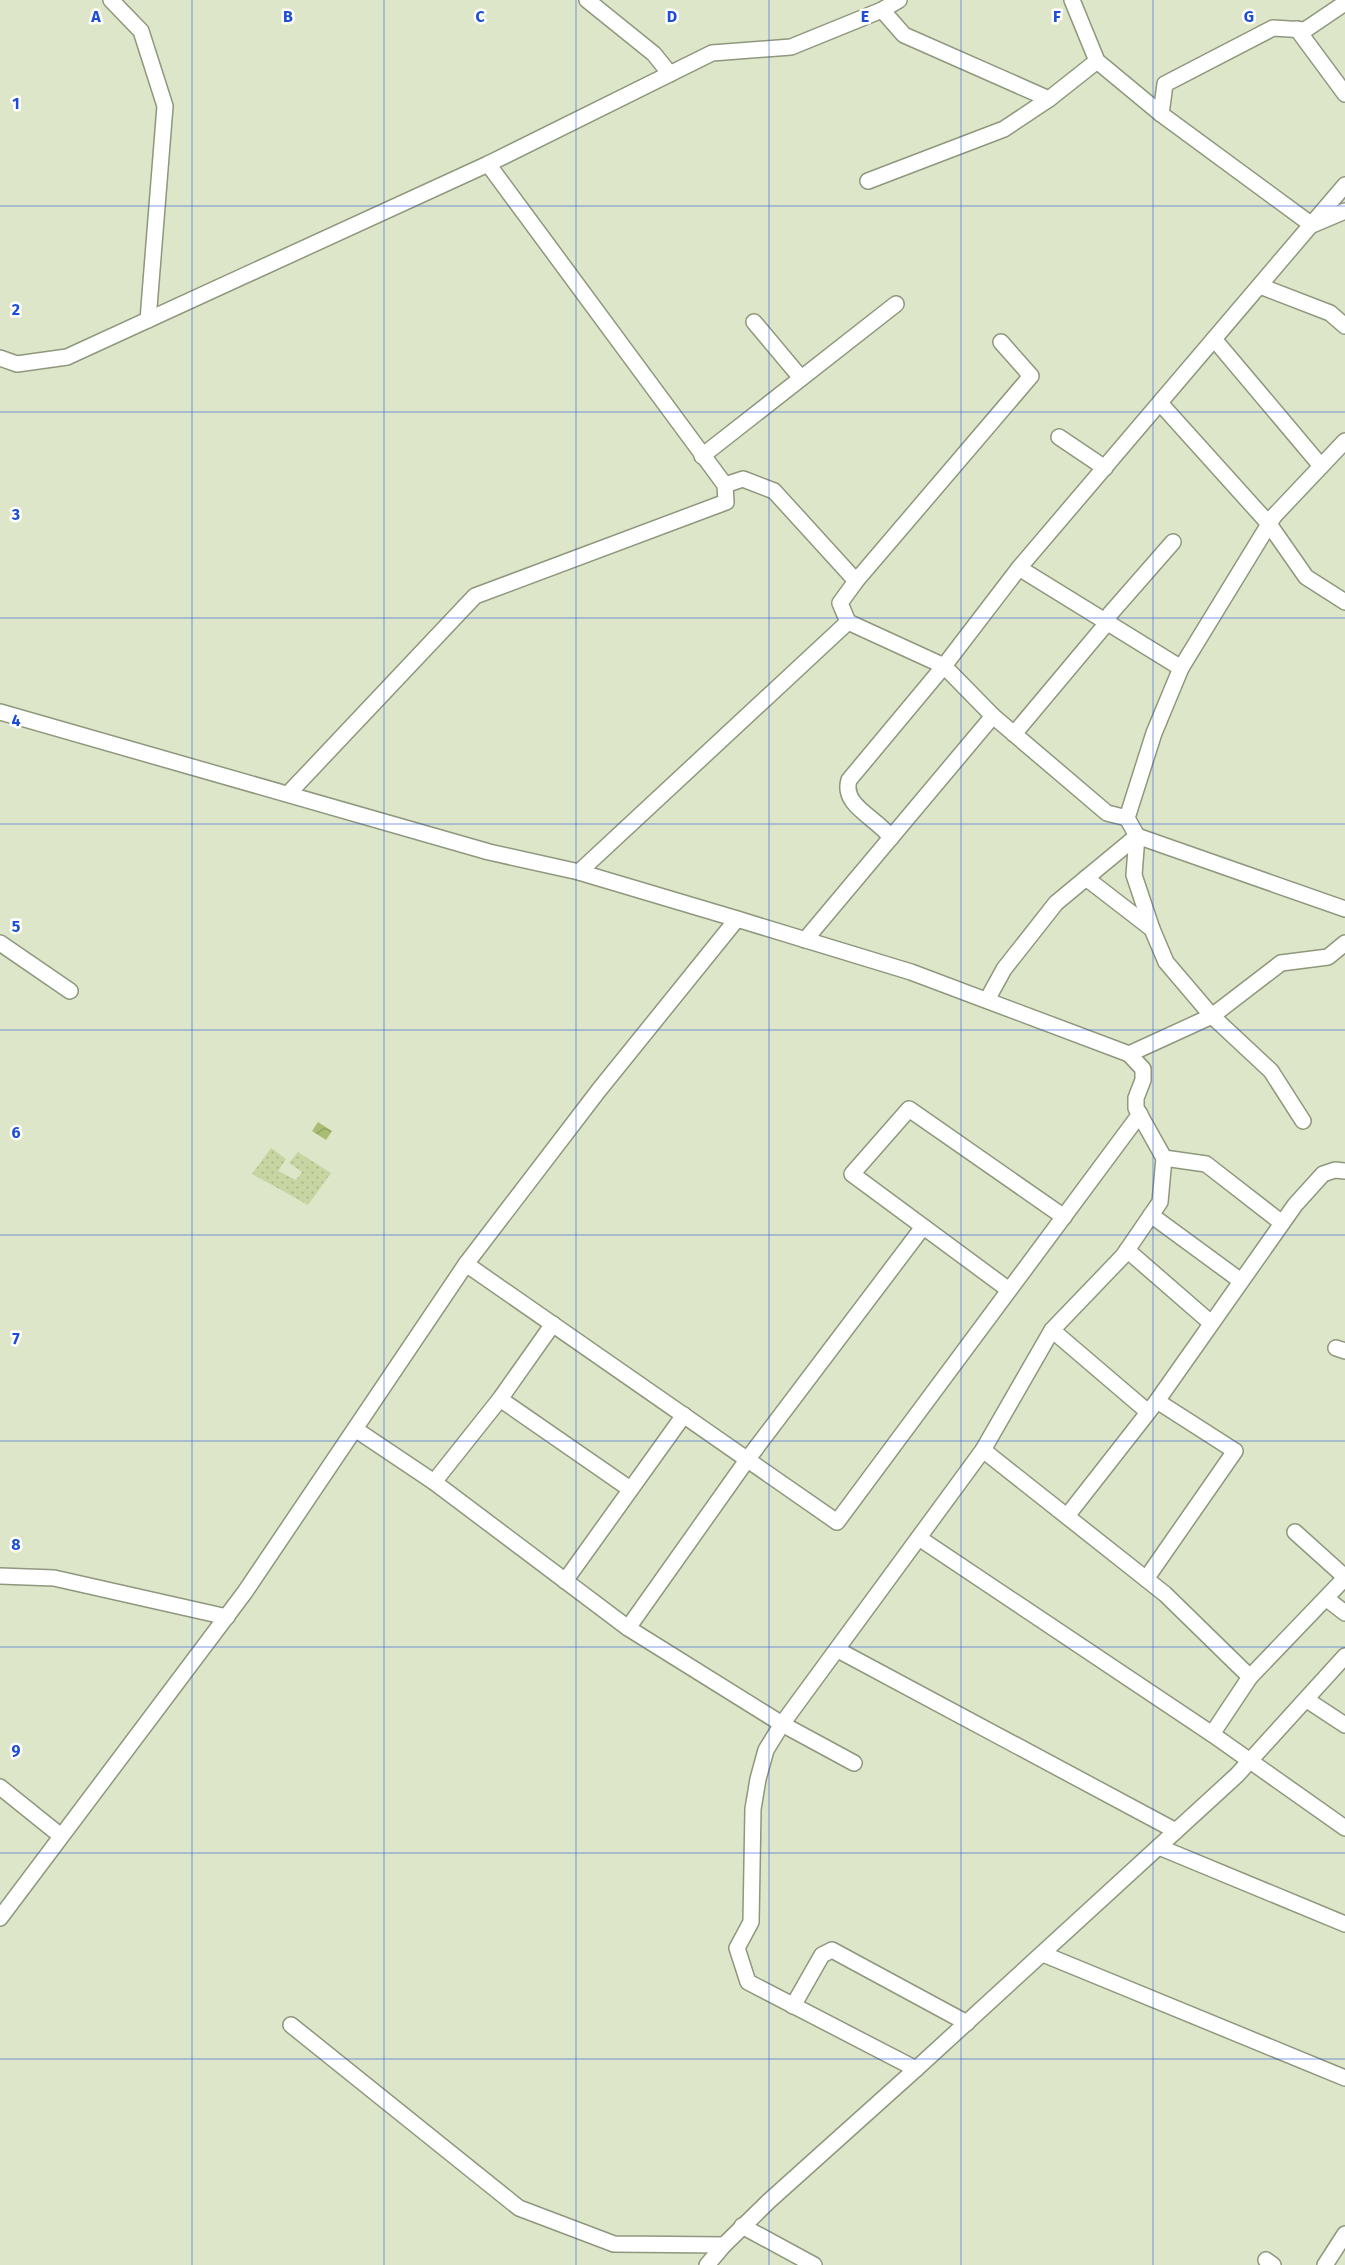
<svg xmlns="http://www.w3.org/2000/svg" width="1345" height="2265" font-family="'Fira Sans',sans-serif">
<defs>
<pattern id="garden-dots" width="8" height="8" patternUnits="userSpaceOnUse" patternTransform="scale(1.25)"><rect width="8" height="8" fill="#c6d5a1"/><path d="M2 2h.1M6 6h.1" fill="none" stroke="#aab78a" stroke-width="1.8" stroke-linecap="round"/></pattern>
<pattern id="water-waves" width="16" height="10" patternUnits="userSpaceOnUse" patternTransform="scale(1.25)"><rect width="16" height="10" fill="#aabd74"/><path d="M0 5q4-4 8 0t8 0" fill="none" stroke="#8b9a5f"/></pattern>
</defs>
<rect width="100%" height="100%" fill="#dde6c9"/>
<polygon fill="url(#garden-dots)" points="271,1148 286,1159 278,1171 296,1180 302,1172 289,1163 298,1152 331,1173 308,1205 252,1174"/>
<polygon fill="url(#water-waves)" points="318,1122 332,1131 326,1140 312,1131"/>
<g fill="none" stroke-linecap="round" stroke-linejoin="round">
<defs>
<g id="minor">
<polyline points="111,0 141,31 165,106 148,320"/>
<polyline points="587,0 654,54 670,74"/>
<polyline points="1072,0 1097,61 1161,114 1312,225 1345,211"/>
<polyline points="882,10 904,35 1049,99 1097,61"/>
<polyline points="1297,29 1345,94"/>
<polyline points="1161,114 1165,84 1273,28 1305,30 1345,3"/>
<polyline points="868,181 1004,129 1049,99"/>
<polyline points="1260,286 1330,313 1345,326"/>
<polyline points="754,322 801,378"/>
<polyline points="1214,339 1321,466"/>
<polyline points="0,358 17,364 67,357 488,164 712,53 791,47 882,10 899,0"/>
<polyline points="1160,403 1269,524 1306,577 1345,602"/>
<polyline points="1059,437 1105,468"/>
<polyline points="702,456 896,304"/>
<polyline points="725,485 743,479 774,491 856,581"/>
<polyline points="1019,568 1345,185"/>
<polyline points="848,622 840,603 856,581 1031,376 1001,342"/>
<polyline points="1181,668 1154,733 1127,818 1137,836 1134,875 1152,929 1166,962 1212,1016 1271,1071 1303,1121"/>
<polyline points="0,712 489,852 579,872 737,919 911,972 1129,1054 1212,1016 1281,963 1328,957 1345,943"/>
<polyline points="1014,734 1107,623 1110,614 1173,542"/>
<polyline points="288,794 475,596 726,502 725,485 488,164"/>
<path d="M891,838C878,818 841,806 849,780L944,666L993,716L1107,813L1127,818"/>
<polyline points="579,872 848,622 944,666 1019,568 1181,668 1274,516 1345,441"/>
<polyline points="1086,878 1152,929"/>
<polyline points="805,940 993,716"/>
<polyline points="0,943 70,991"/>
<polyline points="987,1000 1004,969 1056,903 1137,836 1345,909"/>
<polyline points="1164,1158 1206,1164 1282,1223"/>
<polyline points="1151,1215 1241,1281"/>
<polyline points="1127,1250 1211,1323"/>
<polyline points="466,1264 837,1522 1140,1114"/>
<polyline points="1009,1290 852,1174 909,1109 1064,1217"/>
<polyline points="1052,1330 1148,1412"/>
<polyline points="1336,1348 1345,1351"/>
<polyline points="500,1399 630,1489"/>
<polyline points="355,1429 434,1482 628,1628 782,1724 854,1763"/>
<polyline points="983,1450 1165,1594 1250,1677"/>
<polyline points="434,1482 500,1399 553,1324"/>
<polyline points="1067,1516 1157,1401 1295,1205 1323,1174 1335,1170 1345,1171"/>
<polyline points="1295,1532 1345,1577"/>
<polyline points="919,1538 1212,1734 1345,1828"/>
<polyline points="0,1576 54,1578 227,1617"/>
<polyline points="1146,1579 1235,1451 1157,1401"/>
<polyline points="565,1581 684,1415"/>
<polyline points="1327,1599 1345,1613"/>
<polyline points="628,1628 747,1460 923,1227"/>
<polyline points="838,1650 1176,1831"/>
<polyline points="1307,1700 1345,1725"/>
<polyline points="1212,1734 1250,1677 1345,1578"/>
<polyline points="0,1787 61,1836"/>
<polyline points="1159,1847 1345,1924"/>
<polyline points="0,1918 245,1592 466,1264 599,1090 737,919"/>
<polyline points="1043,1954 1345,2078"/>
<polyline points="793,2006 822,1955 832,1950 967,2023"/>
<polyline points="291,2025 519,2208 614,2244 724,2245"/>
<polyline points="916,2069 748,1982 737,1948 751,1922 753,1809 758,1779 766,1750 782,1724 983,1450 1052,1330 1123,1256 1160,1202 1164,1158 1136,1108 1136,1098 1143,1080 1143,1069 1129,1054"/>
<polyline points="742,2226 814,2265"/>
<polyline points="1266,2260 1273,2265"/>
<polyline points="707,2265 724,2245 769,2201 916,2069 1237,1775 1345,1656"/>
<polyline points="1325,2265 1345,2234"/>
</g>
</defs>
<use href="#minor" stroke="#8f977d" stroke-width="18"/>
<use href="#minor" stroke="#fff" stroke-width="15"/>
</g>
<path fill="none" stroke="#1d4ed8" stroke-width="1" stroke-opacity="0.55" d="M192,0V2265M384,0V2265M576,0V2265M769,0V2265M961,0V2265M1153,0V2265M0,206H1345M0,412H1345M0,618H1345M0,824H1345M0,1030H1345M0,1235H1345M0,1441H1345M0,1647H1345M0,1853H1345M0,2059H1345"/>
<g font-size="16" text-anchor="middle" font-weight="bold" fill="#1d4ed8" stroke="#fff" stroke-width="5" stroke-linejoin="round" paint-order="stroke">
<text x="96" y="22">A</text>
<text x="288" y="22">B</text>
<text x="480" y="22">C</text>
<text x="672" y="22">D</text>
<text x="865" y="22">E</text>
<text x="1057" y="22">F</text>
<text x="1249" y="22">G</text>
<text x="16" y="109">1</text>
<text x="16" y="315">2</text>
<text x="16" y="520">3</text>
<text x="16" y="726">4</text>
<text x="16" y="932">5</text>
<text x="16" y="1138">6</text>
<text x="16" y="1344">7</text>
<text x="16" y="1550">8</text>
<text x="16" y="1756">9</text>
</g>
</svg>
